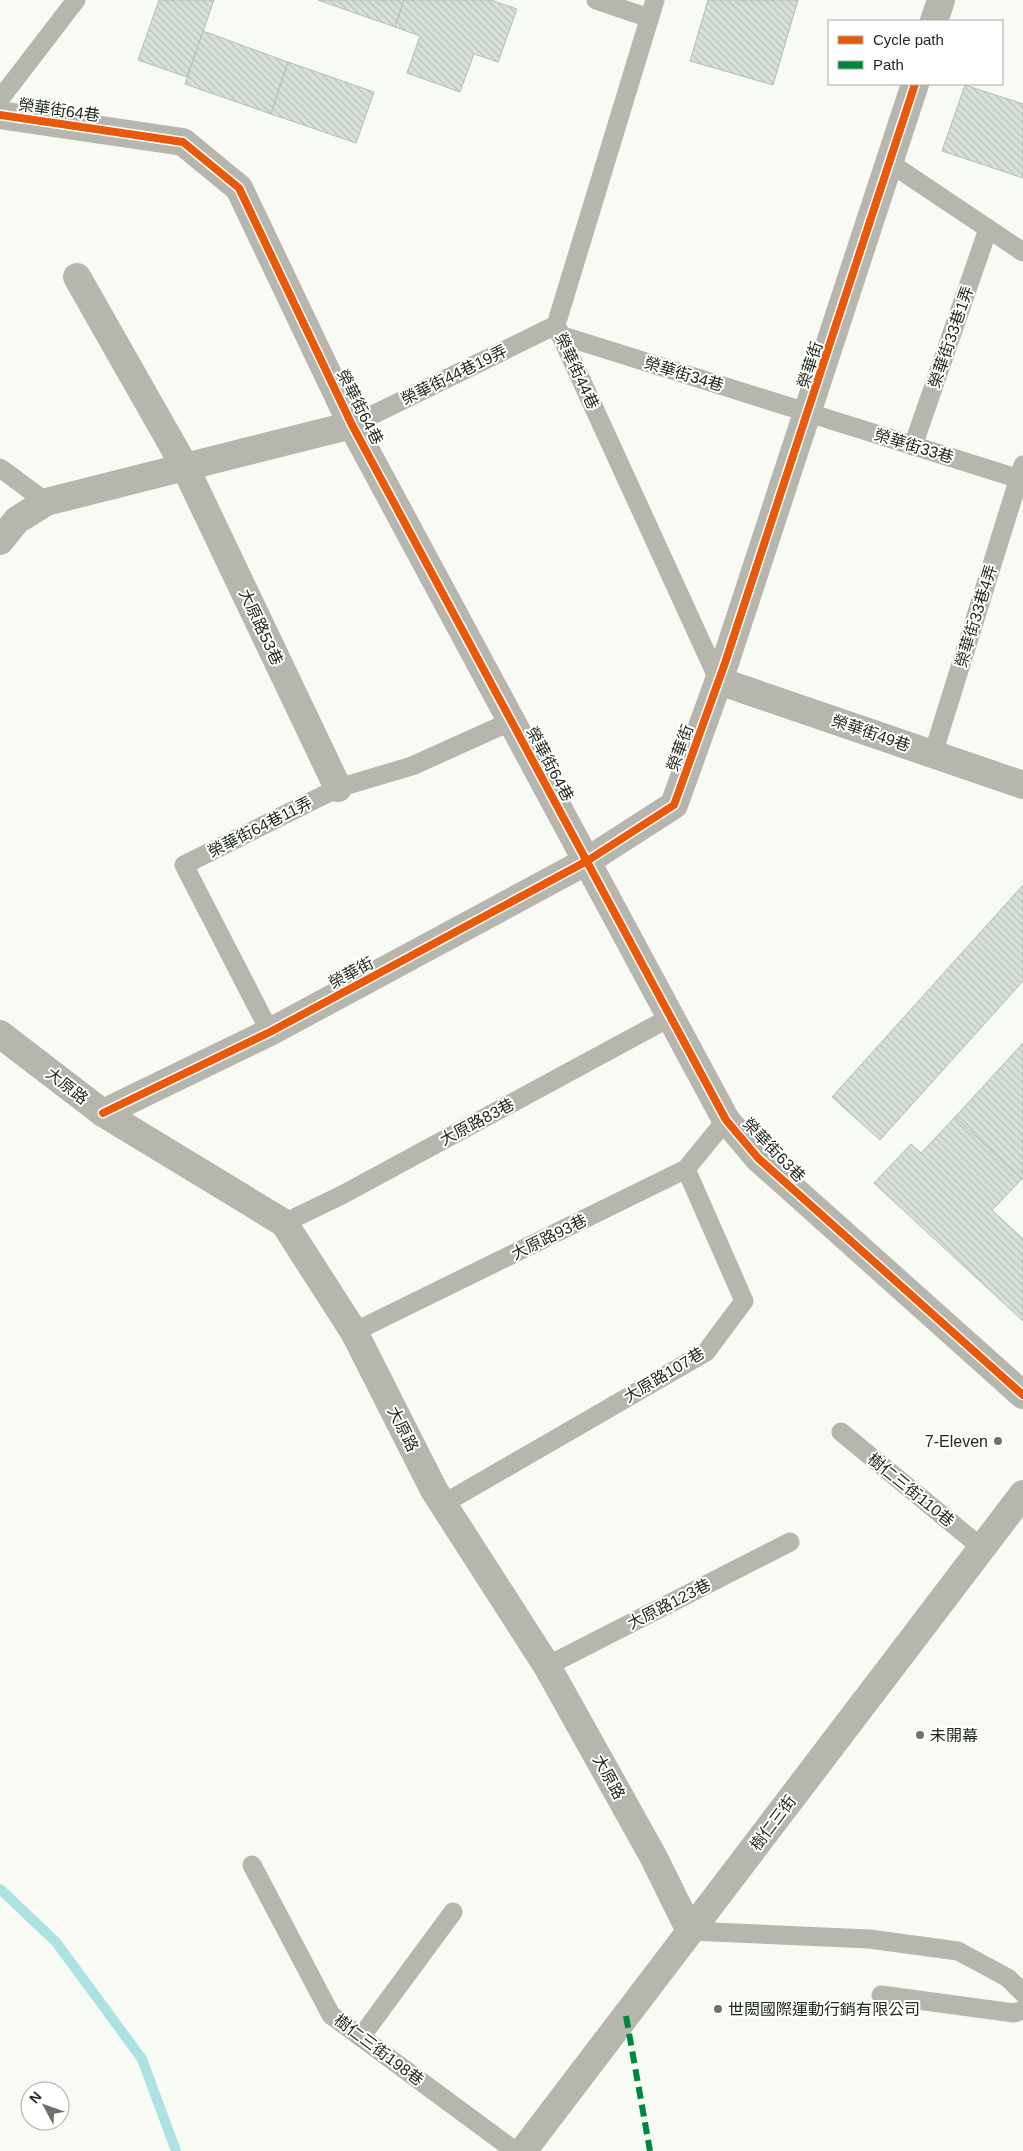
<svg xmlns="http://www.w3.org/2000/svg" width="1023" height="2151" font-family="Arial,'Noto Sans TC',sans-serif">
<defs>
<pattern id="building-back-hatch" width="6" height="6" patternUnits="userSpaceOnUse" patternTransform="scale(1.25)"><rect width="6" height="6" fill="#d7e1da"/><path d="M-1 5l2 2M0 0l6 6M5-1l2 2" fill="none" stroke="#b8c1bb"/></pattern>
</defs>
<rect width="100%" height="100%" fill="#f7fbf4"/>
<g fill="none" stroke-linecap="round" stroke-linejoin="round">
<polyline stroke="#ace2e2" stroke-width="10" points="0,1889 56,1942 142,2059 176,2151"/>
</g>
<g fill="url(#building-back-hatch)" stroke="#b4beb8">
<polygon points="159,0 214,0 187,77 138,60"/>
<polygon points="318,0 404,0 395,27"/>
<polygon points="404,0 491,0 517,9 498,62 474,54 460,92 407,73 420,36 395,27"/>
<polygon points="708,0 798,0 773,85 690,61"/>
<polygon points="203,31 288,62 271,114 185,84"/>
<polygon points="288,62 374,92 356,143 271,114"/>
<polygon points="965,85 1023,104 1023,178 942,151"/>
<polygon points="1023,885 1023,981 880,1140 832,1097"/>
<polygon points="1023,1043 1023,1178 1022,1179 955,1117"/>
<polygon points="955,1117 1022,1179 992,1210 1023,1239 1023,1321 874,1183 911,1144 921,1153"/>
</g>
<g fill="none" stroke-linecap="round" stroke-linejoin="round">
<g stroke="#b6b6ae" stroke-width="19">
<polyline points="596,0 649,18"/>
<polyline points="655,0 556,325 719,681"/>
<polyline points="0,99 76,0"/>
<polyline points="890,163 1023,252"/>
<polyline points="560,335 1023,480"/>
<polyline points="352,425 556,325"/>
<polyline points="913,446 988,229"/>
<polyline points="0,468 46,502"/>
<polyline points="933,754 1023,465"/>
<polyline points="270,1032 184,865 338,788 412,766 512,721"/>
<polyline points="284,1223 342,1195 669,1018"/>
<polyline points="354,1332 686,1169 726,1120"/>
<polyline points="841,1432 982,1548"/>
<polyline points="443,1504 706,1352 744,1301 686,1169"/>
<polyline points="547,1666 790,1542"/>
<polyline points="252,1865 331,2015 515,2151"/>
<polyline points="690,1931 869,1939 958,1951 1008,1978 1023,1993"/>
<polyline points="881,1995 1014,2013 1023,2010"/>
<polyline points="361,2037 453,1912"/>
</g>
<g stroke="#b6b6ae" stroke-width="28">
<polyline points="934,21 941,0"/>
<polyline points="0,115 183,142 239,188 352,425 726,1120 758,1158 1023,1395"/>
<polyline points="77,277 185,467 338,788"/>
<polyline points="0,541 17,520 46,502 352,425"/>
<polyline points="719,681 1023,785"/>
<polyline points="0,1034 103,1113 284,1223 354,1332 434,1490 547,1666 653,1856 690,1931"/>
<polyline points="103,1113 270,1032 587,861 674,805 725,663 915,84"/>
<polyline points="523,2151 1023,1494"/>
</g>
<polyline stroke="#00873e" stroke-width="6" stroke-dasharray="12 6" stroke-linecap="butt" points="626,2016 650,2151"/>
<defs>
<g id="cycleway">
<polyline points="0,115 183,142 239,188 352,425 726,1120 758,1158 1023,1395"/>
<polyline points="103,1113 270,1032 587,861 674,805 725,663 915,84"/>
</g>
</defs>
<use href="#cycleway" stroke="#fff" stroke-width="11"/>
<use href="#cycleway" stroke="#e8590c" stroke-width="8"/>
</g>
<g fill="#6d7369" stroke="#fff" stroke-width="2">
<circle cx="998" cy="1441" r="5"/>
<circle cx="920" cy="1735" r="5"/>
<circle cx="718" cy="2009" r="5"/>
</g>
<g text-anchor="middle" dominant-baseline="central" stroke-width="4" stroke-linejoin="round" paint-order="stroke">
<g font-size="16" fill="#222a1e" stroke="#fff">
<text transform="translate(59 110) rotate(8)">榮華街64巷</text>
<text transform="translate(951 337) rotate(-71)">榮華街33巷1弄</text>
<text transform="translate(810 365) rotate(-72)">榮華街</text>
<text transform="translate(577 371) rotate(65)">榮華街44巷</text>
<text transform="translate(684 374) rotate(17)">榮華街34巷</text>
<text transform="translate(454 375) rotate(-26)">榮華街44巷19弄</text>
<text transform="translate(360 407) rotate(63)">榮華街64巷</text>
<text transform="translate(914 446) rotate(17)">榮華街33巷</text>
<text transform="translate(976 616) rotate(-73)">榮華街33巷4弄</text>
<text transform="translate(261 627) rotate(65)">大原路53巷</text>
<text transform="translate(871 733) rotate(19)">榮華街49巷</text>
<text transform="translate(680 748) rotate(-70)">榮華街</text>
<text transform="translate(550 764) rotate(62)">榮華街64巷</text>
<text transform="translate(260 827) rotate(-27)">榮華街64巷11弄</text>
<text transform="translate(351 973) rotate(-28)">榮華街</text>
<text transform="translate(67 1086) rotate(38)">大原路</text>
<text transform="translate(477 1122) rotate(-28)">大原路83巷</text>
<text transform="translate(774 1150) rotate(46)">榮華街63巷</text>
<text transform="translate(549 1237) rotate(-26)">大原路93巷</text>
<text transform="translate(664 1375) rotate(-31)">大原路107巷</text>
<text transform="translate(403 1429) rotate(63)">大原路</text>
<text transform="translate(911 1490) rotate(39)">樹仁三街110巷</text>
<text transform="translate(669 1604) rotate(-27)">大原路123巷</text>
<text transform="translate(609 1777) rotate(61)">大原路</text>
<text transform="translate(773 1823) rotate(-53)">樹仁三街</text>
<text transform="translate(379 2050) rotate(37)">樹仁三街198巷</text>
</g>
<g font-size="16" fill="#222a1e" stroke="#fff" text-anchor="start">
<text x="988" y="1441" text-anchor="end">7-Eleven</text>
<text x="930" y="1735">未開幕</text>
<text x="728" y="2009">世閎國際運動行銷有限公司</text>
</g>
</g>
<rect x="828" y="20" width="175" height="65" fill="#ffffff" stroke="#a7aaa5"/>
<rect x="838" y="36" width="25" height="8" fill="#e8590c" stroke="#a7aaa5"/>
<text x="873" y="45" font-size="15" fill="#222a1e">Cycle path</text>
<rect x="838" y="61" width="25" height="8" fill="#00873e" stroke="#a7aaa5"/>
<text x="873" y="70" font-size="15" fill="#222a1e">Path</text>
<g transform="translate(45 2106) rotate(311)"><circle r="24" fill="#ffffff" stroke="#a7aaa5"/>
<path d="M0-4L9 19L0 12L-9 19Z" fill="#6d7369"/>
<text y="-8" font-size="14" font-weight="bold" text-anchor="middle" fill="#222a1e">N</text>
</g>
</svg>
